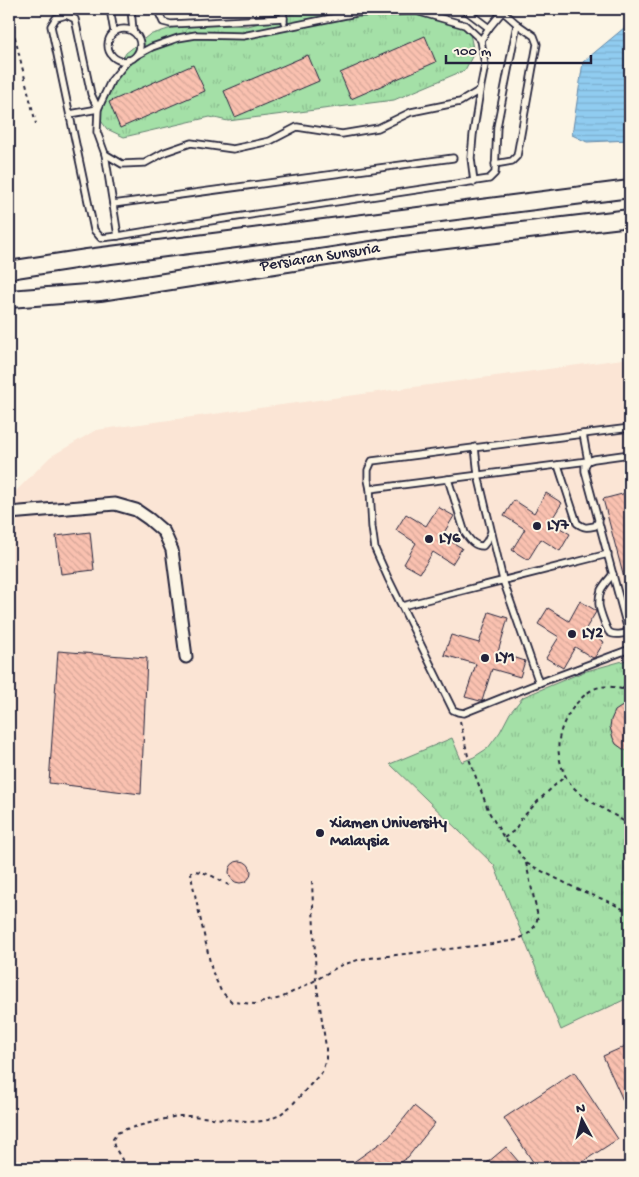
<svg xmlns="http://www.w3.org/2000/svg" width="639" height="1177" font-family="'Gochi Hand',sans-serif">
<defs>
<pattern id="grass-tufts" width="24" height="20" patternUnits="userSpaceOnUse" patternTransform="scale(1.25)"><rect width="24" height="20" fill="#a4e0a7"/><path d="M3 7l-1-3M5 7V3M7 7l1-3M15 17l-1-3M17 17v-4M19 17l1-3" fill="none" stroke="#8dc091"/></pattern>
<pattern id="water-rules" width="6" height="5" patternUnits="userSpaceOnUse" patternTransform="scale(1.25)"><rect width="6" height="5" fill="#90ccf0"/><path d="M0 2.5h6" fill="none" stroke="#7cafcf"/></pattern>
<pattern id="building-back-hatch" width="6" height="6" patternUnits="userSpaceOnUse" patternTransform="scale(1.25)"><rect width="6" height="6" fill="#fac1b0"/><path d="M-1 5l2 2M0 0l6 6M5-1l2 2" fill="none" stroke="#d6a698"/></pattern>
</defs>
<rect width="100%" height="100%" fill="#fcf5e5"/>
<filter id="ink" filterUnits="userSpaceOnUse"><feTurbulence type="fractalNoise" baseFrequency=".02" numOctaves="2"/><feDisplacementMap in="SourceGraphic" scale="10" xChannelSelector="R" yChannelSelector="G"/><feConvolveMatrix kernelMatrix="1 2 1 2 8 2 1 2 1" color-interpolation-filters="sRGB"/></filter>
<g filter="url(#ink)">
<polygon fill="#fbe5d5" points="630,358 630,1168 9,1168 9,497 11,496 50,457 96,430"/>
<g fill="url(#grass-tufts)" stroke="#638171">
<polygon points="313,9 394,9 468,24 474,53 465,70 394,100 228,121 210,117 124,137 107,129 99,118 96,101 126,53 149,35 188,23 248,26"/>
<polygon points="630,659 630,997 561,1030 494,865 390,764 452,738 462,762 474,757 488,748 500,732 510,713 523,697 583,672"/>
</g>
<polygon fill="url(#water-rules)" stroke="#6488a8" points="630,23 630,140 587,142 572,135 583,62"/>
<g fill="url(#building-back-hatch)" stroke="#22223b">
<polygon points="425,36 436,62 351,99 340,73"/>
<polygon points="308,55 319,81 235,117 224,91"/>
<polygon points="193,65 205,91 120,128 109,102"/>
<polygon points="630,492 630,593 628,593 603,499"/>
<polygon points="546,493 562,503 550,522 570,534 560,551 541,539 528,560 512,550 525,529 504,516 514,500 534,513"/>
<polygon points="438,507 454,516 442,536 462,548 452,564 433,552 420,573 404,564 416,543 396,530 406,514 426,526"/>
<polygon points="90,532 94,570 61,574 56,536"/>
<polygon points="580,601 595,610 596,612 585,630 604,642 595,657 593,658 575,647 563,668 546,658 559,637 538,624 548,608 569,621"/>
<polygon points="489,612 508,618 498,652 525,661 520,677 492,669 482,701 480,701 465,697 476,664 444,655 451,635 479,643"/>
<polygon points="58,651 147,658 141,794 49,783"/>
<polygon points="630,704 630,751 623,749 616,744 613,738 610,727 611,720 615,711 621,707"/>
<circle cx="240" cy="872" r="11"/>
<polygon points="630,1044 630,1116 603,1056"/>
<polygon points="574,1072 618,1139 573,1168 537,1168 504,1118"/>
<polygon points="414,1106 435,1123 408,1157 391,1168 345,1168 389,1137"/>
<polygon points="506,1147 524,1168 481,1168"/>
</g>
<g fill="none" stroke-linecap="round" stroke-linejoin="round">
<defs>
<g id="lane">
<polyline points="110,9 114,32"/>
<polyline points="131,9 133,31"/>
<polyline points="160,9 159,13 163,22 171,24 284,18"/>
<polyline points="283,9 284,22"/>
<polyline points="464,9 489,28"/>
<circle cx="124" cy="45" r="16"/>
<polyline points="481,40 489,28 503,11"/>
<polyline points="128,60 111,81 98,109 97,132 105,154 122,164 145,163 165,152 191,143 233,149 270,141 297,127 342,134 378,128 411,112 460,102 480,90 485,65 481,40 465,25 416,11 356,13 243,36 196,35 178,38 152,47 137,55"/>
<polyline points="70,114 98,109 91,94 75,19 66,15 56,18 51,26 94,230 101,238 118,236 190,224 489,179 495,173 497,127 517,24"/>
<polyline points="105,154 118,236"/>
<polyline points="495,164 512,161 517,156 537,44 534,36 517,24 500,9"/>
<polyline points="474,182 471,158 473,135 480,90"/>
<polyline points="113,204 453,158"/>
<polyline points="630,428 372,461 368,470 368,480 370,489 372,527 375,549 388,578 453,710 458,712 464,713 539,683 630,649"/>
<polyline points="475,447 478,475 503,580 539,683"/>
<polyline points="630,454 594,459 588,461 585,466 585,471 630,638"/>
<path d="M558,465L577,523C584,528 586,528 595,526L599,520"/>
<path d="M448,479L465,533C470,540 474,546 483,546L487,541L491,532"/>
<polyline points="370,489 588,461 583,434"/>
<path d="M613,574C609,579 604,584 601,590C600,593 599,598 599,602C598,607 606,628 609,632C614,636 624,634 629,632"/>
<polyline points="402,606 608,554"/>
<polyline points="9,1164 19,1168"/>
<polyline points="191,1168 191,1167"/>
</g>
<polyline id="street" points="9,513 115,504 136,510 149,519 164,532 172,550 186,657"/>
<g id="secondary">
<polyline points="9,270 87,258 630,189"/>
<path id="s1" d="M9,299L100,292L404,245L630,218"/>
</g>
</defs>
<use href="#lane" stroke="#22223b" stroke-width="9"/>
<use href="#street" stroke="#22223b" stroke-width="15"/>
<use href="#secondary" stroke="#22223b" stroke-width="20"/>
<g stroke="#22223b" stroke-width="2" stroke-dasharray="4 4" stroke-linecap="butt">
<polyline points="9,13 36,124"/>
<polyline points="622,689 630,685"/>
<path d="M630,691C621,689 610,685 600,687C590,689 582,697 576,704C558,726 553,749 565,775C576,799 611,810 630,826"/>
<polyline points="460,721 468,756 489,812 504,838 515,847 526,863 577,889 610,902 630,913"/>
<polyline points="504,838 515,830 521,819 541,798 565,776"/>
<path d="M229,885C219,880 201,868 191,872L192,881L212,971L221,991L232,1002L255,1004L281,998L316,980L339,966L361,959L492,944L517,940L529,933L535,926L538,917L526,863"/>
<polyline points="127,1168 114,1146 113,1139 117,1133 126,1129 177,1116 191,1116 256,1122 268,1120 278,1116 291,1106 322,1072 326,1059 326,1047 316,980 312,881"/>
</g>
<use href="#lane" stroke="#fcf5e5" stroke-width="5.5"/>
<use href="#street" stroke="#fcf5e5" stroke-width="11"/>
<use href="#secondary" stroke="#fcf5e5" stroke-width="16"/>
</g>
</g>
<g fill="#22223b" stroke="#fcf5e5" stroke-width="2">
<circle cx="537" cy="526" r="5"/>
<circle cx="429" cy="539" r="5"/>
<circle cx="572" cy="634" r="5"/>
<circle cx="485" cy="658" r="5"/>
<circle cx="320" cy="833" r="5"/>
</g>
<g text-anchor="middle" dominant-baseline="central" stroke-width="4" stroke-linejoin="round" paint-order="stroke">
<g font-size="16" fill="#22223b" stroke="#fcf5e5">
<text stroke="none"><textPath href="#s1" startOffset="314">Persiaran Sunsuria</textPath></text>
</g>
<g font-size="16" font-weight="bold" fill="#22223b" stroke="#fcf5e5" text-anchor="start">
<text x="547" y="526">LY7</text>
<text x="439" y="539">LY6</text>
<text x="582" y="634">LY2</text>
<text x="495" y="658">LY1</text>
<text x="330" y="824">Xiamen University<tspan x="330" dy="18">Malaysia</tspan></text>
</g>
</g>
<rect width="639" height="1177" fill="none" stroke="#fcf5e5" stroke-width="30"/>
<rect x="15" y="15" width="609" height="1147" fill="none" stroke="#22223b" stroke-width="2" filter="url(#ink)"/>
<g transform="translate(582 1120) rotate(353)" stroke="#fcf5e5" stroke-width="4" paint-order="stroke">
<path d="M0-4L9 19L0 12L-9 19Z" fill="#22223b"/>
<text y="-8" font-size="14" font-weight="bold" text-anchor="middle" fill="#22223b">N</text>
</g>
<path d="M446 55v8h145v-8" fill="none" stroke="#22223b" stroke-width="2.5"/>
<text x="454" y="55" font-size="15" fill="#22223b" stroke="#fcf5e5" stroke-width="4" paint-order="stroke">100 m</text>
</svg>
